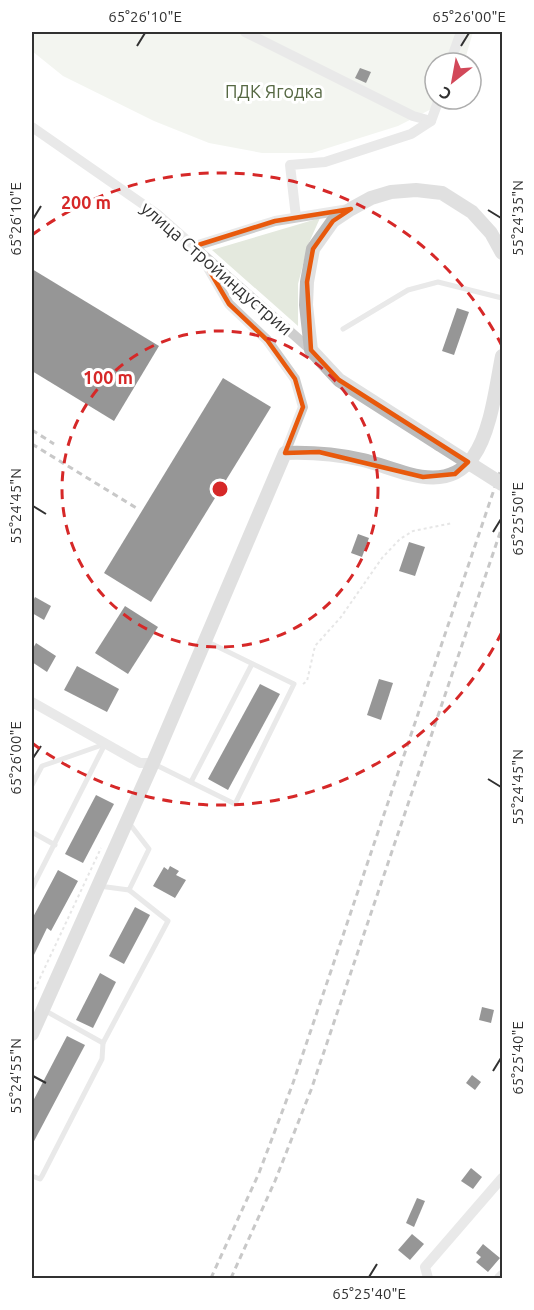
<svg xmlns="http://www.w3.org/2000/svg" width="534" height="1310" font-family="Ubuntu,sans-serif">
<rect width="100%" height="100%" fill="#fff"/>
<g fill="#e4e9de">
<polygon points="32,32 473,32 464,63 435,63 435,99 451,99 398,126 312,153 262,153 209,143 154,121 63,76 32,51"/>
<polygon points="320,218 308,245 298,284 298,326 212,250"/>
</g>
<g fill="#181818">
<polygon points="360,68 371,72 366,83 355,78"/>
<polygon points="32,269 159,346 114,421 32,371"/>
<polygon points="457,308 469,312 454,355 442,351"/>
<polygon points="223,378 271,407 151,602 104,573"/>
<polygon points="358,534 369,538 362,557 351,553"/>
<polygon points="409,542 425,547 415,576 399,571"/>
<polygon points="35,597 51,606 44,620 32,613 32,603"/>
<polygon points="125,606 158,627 128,674 95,653"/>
<polygon points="36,643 56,656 47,672 32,662 32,650"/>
<polygon points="77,666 119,689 107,712 64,690"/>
<polygon points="379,679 393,683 381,720 367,715"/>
<polygon points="260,684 280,694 228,790 208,779"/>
<polygon points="96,795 114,804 83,863 65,854"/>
<polygon points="170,866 179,871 176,875 186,880 175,898 153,886 164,867 168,870"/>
<polygon points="58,870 78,881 51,931 47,928 32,959 32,919"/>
<polygon points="135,907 150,915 124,964 109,956"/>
<polygon points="100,973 116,982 93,1028 76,1020"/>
<polygon points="482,1007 494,1010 491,1023 479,1020"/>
<polygon points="67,1036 85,1045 32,1145 32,1103"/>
<polygon points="472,1075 481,1082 475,1090 466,1083"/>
<polygon points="471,1168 482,1177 473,1189 461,1181"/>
<polygon points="417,1198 425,1201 414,1227 406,1223"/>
<polygon points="412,1234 424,1244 410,1260 398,1250"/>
<polygon points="483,1244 500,1258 488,1272 476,1262 481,1257 476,1253"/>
</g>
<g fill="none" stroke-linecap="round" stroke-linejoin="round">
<g stroke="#c8c8c8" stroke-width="2" stroke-dasharray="3 3" stroke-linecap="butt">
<polyline points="303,684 307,681 315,646 341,617 382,558 400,539 413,531 453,523"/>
<polyline points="32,995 101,848"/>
</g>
<g stroke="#cecece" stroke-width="5">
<polyline points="343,329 408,290 438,282 502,298"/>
<polyline points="154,764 235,804 294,684 206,641"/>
<polyline points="191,782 252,664"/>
<polyline points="32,785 42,766 105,744"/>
<polyline points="32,832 55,845"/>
<polyline points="99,886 129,890 149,849 129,823"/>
<polyline points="32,888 105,744"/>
<polyline points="44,1010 103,1043 168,921 129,890"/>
<polyline points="32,1176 40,1179 42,1176 102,1059 103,1043"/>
</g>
<g stroke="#cecece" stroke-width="10">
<polyline points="245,32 413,116 431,121"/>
<polyline points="450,63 461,32"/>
<polyline points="32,127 157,214 311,350"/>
<polyline points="296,217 290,165 325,162 411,134 431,121 439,99"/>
<polyline points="195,246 275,221 349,209"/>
<polyline points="200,254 229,304 267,340 295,379 303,407 285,453"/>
<polyline points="32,702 140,763 153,763"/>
<polyline points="428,1278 425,1267 502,1178"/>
<polyline points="499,1278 502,1275"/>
</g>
<g stroke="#bbb" stroke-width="14">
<polyline points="439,444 339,380 311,350 306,305 307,282 313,249 333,221 351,209 371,198 391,192 416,190 442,193 472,212 491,233 502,253"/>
<path d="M32,1034L153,763L285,453C312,452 336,454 363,460C399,469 445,496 473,457C491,432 496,386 502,356"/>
</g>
<g stroke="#868686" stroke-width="3" stroke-dasharray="6 4.5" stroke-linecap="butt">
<polyline points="32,430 54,444"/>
<polyline points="32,444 138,509"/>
<polyline points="211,1278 259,1173 293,1083 502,466"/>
<polyline points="231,1278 275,1181 311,1090 502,527"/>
</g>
<polyline stroke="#bbb" stroke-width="14" points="439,444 502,484"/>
</g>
<path d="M0 0H534V1310H0ZM351,209L333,221L313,249L307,282L311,350L339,380L468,462L455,474L423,477L319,452L285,453L303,407L295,379L267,340L229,304L195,246L275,221Z" fill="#fff" fill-opacity=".55" fill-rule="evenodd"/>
<path fill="none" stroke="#e8590c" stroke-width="4.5" stroke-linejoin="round" d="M351,209L333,221L313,249L307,282L311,350L339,380L468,462L455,474L423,477L319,452L285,453L303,407L295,379L267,340L229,304L195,246L275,221Z"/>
<path fill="none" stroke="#313131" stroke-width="2" d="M137,46L145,33M461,46L469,33M488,210L501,218M33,219L41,206M33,506L46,514M493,532L501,519M33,758L41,746M488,779L501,787M493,1071L501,1058M33,1076L46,1083M369,1277L377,1264"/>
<g fill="none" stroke="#d62828" stroke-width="3" stroke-dasharray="10 8">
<circle cx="220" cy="489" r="158"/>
<path d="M502 632A316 316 0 0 1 32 743M32 235A316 316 0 0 1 502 346"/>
</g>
<g text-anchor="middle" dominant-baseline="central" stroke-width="6" stroke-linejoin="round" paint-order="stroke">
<g font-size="18" fill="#566843" stroke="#fff">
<text x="274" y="91">ПДК Ягодка</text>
</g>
<g font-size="18" fill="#313131" stroke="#fff">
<text transform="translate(217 268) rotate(41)">улица Стройиндустрии</text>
</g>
</g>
<circle cx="220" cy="489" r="9" fill="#d62828" stroke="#fff" stroke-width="3"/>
<g font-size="18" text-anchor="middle" font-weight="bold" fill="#d62828" stroke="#fff" stroke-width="6" stroke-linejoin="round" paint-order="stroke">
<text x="86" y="209">200 m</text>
<text x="108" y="384">100 m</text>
</g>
<rect width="534" height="1310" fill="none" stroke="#ffffff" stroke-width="66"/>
<g transform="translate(453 81) rotate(211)"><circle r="28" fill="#ffffff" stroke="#adadad" stroke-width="1.5"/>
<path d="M0-4.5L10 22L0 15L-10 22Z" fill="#d24859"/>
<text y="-9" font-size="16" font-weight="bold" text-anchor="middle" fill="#313131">С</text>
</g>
<rect x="33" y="33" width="468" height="1244" fill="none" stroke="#313131" stroke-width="2"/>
<g font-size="15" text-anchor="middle" fill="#313131">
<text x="145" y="22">65°26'10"E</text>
<text x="469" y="22">65°26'00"E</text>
<text transform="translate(518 218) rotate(-90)" y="5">55°24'35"N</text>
<text transform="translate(16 219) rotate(-90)" y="5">65°26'10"E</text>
<text transform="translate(16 506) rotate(-90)" y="5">55°24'45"N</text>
<text transform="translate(518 519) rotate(-90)" y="5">65°25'50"E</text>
<text transform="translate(16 758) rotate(-90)" y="5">65°26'00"E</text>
<text transform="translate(518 787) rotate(-90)" y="5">55°24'45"N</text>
<text transform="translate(518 1058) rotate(-90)" y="5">65°25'40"E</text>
<text transform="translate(16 1076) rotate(-90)" y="5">55°24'55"N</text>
<text x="369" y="1299">65°25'40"E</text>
</g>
</svg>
